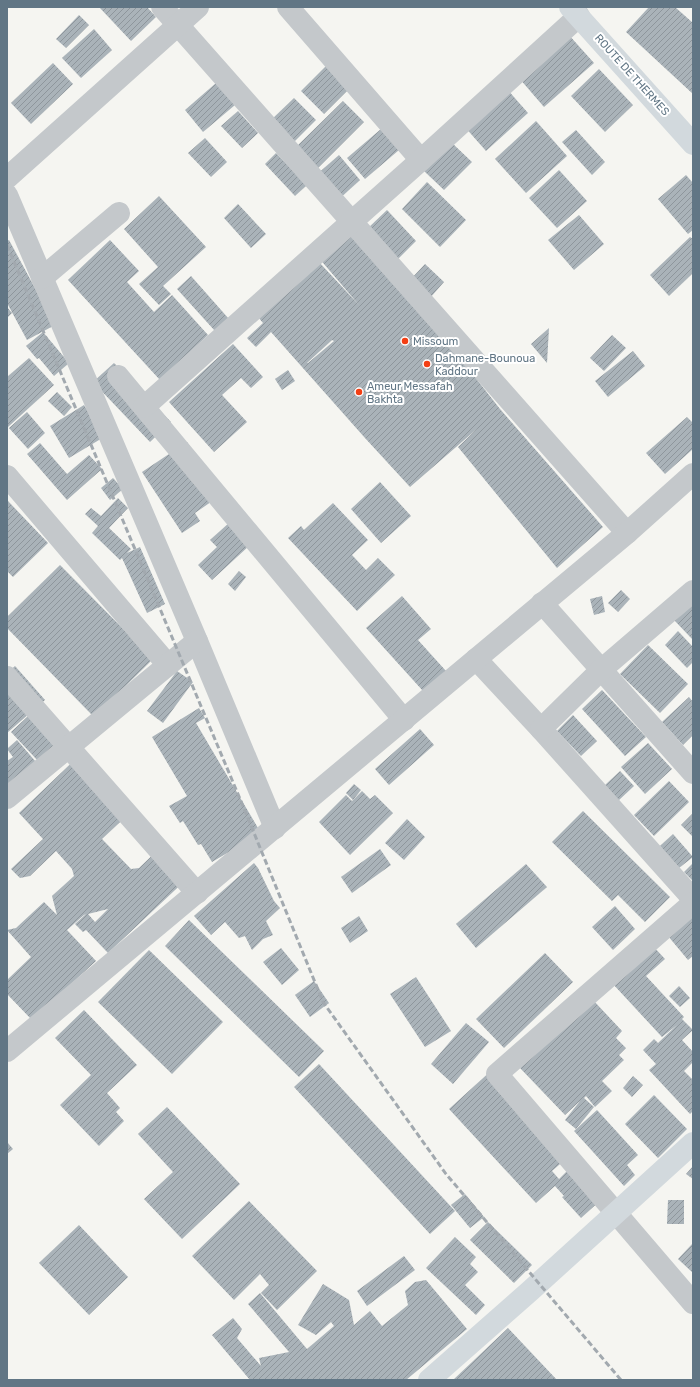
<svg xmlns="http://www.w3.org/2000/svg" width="700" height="1387" font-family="Rubik,sans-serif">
<defs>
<pattern id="building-hatch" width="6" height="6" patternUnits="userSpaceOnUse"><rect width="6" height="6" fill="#aab3b9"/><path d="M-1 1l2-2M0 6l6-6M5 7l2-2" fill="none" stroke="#8e969c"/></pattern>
</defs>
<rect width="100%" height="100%" fill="#f5f5f1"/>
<g fill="url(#building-hatch)" fill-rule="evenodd">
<polygon points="99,7 147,7 156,17 131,41"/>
<polygon points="649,7 675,7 693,23 693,94 626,32"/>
<polygon points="79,15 89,25 66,48 56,39"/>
<polygon points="94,29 112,50 81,78 62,58"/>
<polygon points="568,34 594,63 544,107 519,78"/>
<polygon points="53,63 73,84 31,124 11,103"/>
<polygon points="326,66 349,89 324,114 301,91"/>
<polygon points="599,69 633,105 605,132 571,96"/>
<polygon points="216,83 235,105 203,132 185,110"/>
<polygon points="506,88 528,113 486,151 464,126"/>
<polygon points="294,98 316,120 292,144 270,121"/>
<polygon points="343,101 364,122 317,169 295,148"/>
<polygon points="238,111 258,133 242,148 221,126"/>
<polygon points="536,121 567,156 526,193 495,159"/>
<polygon points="381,129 399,150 365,179 347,158"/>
<polygon points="576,130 605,162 592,175 562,142"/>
<polygon points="205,138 227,162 211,177 188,153"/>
<polygon points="452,143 472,162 444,190 424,171"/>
<polygon points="276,153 307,185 295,196 265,164"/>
<polygon points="339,155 360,180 337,201 315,176"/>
<polygon points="559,170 587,201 557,228 529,198"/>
<polygon points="686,175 693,183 693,230 688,234 658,199"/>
<polygon points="427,182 466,220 440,247 402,209"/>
<polygon points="159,196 206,247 163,286 171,294 159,305 139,284 158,267 124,229"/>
<polygon points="238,204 266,234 251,248 224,218"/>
<polygon points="387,210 416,241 396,261 366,230"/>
<polygon points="579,215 604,244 574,270 548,240"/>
<path d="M354,230L460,358L500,409L603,527L557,568L458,447L478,428L410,487L365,438L271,332L256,347L247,338L263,323L258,317L318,261L359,305L318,257ZM332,340L334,341L308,363H307Z"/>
<polygon points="690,237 693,239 693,273 669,296 650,275"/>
<polygon points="9,240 55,325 27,340 7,303 7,241"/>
<polygon points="110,240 139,271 127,282 154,312 172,295 208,335 160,380 68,280"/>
<polygon points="425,264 444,282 430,298 410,280"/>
<polygon points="191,276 229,319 215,331 177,289"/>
<polygon points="7,307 12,313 7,318"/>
<polygon points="549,328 547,363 531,344"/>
<polygon points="43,332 69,363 54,376 39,358 37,359 26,346"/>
<polygon points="612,335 626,348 604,371 590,358"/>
<polygon points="233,344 263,377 251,388 241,378 222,395 247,422 214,452 169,402"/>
<polygon points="633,351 645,366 608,397 595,381"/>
<polygon points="29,358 54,385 8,427 7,377"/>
<polygon points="114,363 171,422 150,442 93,382"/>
<polygon points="288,370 295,381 282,390 275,379"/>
<polygon points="57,392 72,407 64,416 48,401"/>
<polygon points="84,405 104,437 69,458 50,426"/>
<polygon points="27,412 45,433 28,449 9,428"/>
<polygon points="687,417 693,423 693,449 665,474 646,453"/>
<polygon points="187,442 221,495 195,513 200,521 182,533 142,472"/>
<polygon points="40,443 67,474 89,455 102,469 67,500 27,454"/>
<polygon points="113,478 123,489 110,500 101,488"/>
<polygon points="380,482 411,516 381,543 351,509"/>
<polygon points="118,498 128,508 109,528 131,549 127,553 140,547 165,604 147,613 122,558 120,560 92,533 98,526 85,514 91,508 101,516"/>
<polygon points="7,500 48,543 13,577 7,571"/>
<polygon points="333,503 368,540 352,555 366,570 378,558 395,575 357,611 288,538 301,526 304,530"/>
<polygon points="240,513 261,535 212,580 198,565 217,547 210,540"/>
<polygon points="60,565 153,659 94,717 7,628 7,617"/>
<polygon points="239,571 246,577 235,591 228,584"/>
<polygon points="621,590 630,599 618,612 608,603"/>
<polygon points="402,596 431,629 418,640 446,671 423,691 366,628"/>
<polygon points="602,596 605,612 594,615 590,599"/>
<polygon points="693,603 693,640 674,620"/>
<polygon points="678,631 693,647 693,662 687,668 665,645"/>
<polygon points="648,645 688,684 660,713 620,674"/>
<polygon points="15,666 45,700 7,733 7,673"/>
<polygon points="177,671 193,682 163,723 147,711"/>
<polygon points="602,690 646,737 625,756 582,709"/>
<polygon points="689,697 693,702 693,735 683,745 662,722"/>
<polygon points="41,704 68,732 38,761 11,732"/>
<polygon points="199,708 205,718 196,723 261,833 212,862 201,844 198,845 183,821 180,823 169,806 187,796 152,737"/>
<polygon points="573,715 597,741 581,756 557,731"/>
<polygon points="420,729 434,745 389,785 375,769"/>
<polygon points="17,740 36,762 7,786 7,761 13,757 7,749"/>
<polygon points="648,743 672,769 645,794 621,767"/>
<path d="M83,752L135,808L102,839L131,869L139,868L163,845L191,875L108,953L86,930L83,932L75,924L86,914L84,915L67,930L96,961L32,1020L7,994V980L31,957L7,930L16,928L44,902L57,915L52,896L74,876L72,869L56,851L30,876L20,878L11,869L43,839L19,813ZM108,909L95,922L88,914Z"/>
<polygon points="620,771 634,786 618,801 604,786"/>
<polygon points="669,781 689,802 654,836 634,815"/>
<polygon points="354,784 361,790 353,800 346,793"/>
<polygon points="362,791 370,799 375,795 393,813 350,855 319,822 346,795 352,801"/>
<polygon points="583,811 670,897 645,922 618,895 612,901 552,842"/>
<polygon points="693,813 693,837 681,825"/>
<polygon points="407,819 425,837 404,860 385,843"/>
<polygon points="673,834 693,857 679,868 660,846"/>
<polygon points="380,849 391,865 352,893 341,877"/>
<polygon points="254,863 258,868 274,901 280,908 266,921 273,935 263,939 252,950 245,936 239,938 225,922 211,935 194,916"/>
<polygon points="693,863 693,881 684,872"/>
<polygon points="526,864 547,887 476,948 456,924"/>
<polygon points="615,906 635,929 613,950 592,927"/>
<polygon points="693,915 693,956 688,960 668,936"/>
<polygon points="359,916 368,931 350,943 341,928"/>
<polygon points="189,920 324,1051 299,1077 165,946"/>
<polygon points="653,946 665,959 646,976 684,1017 682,1019 693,1030 682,1040 693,1052 693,1062 684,1071 693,1080 693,1111 690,1114 649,1070 656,1064 643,1050 654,1039 658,1043 677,1025 662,1037 612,983"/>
<polygon points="281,948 299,970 282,985 263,962"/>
<polygon points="149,950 223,1022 172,1074 98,1002"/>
<polygon points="545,953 573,982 504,1048 476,1019"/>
<polygon points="416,977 451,1031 425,1047 390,994"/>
<polygon points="314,981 329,1003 310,1017 295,995"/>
<polygon points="679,986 690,998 680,1007 669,996"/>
<polygon points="593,1000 622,1031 616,1038 626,1048 619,1055 624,1060 602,1081 612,1091 595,1107 586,1096 584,1098 594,1107 576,1129 565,1120 580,1101 565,1115 520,1068"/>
<polygon points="84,1010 137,1065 107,1093 120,1108 116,1112 124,1121 99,1146 60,1105 91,1075 55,1038"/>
<polygon points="466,1023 489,1042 453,1084 431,1064"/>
<polygon points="319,1064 455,1211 430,1234 294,1087"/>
<polygon points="493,1069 567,1158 552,1171 559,1179 572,1166 602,1199 581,1218 562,1197 564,1196 555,1186 536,1203 449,1109"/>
<polygon points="633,1076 643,1085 632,1097 623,1088"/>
<polygon points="654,1095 687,1129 658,1158 625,1124"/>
<polygon points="167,1107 240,1184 182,1239 144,1199 173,1172 138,1134"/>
<polygon points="597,1110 638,1155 627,1165 635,1175 624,1186 574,1131"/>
<polygon points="7,1142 13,1149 7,1154"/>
<polygon points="693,1166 693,1179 686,1174"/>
<polygon points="465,1194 484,1217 470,1228 451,1205"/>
<polygon points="668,1200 684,1200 684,1224 667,1224"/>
<polygon points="249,1201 317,1271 277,1310 261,1293 269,1285 260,1274 234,1300 192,1256"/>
<polygon points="488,1222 532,1265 514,1283 470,1240"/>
<polygon points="79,1225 128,1277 89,1315 39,1263"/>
<polygon points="455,1237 476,1257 470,1264 478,1272 465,1285 485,1305 476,1315 426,1268"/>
<polygon points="693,1243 693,1273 678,1259"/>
<polygon points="404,1256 415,1270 367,1306 357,1291"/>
<polygon points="426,1280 467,1329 406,1380 250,1380 212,1335 233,1318 242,1329 237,1338 261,1366 259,1358 289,1352 248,1304 260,1293 307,1349 334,1326 331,1322 316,1335 298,1325 323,1284 349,1300 354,1325 370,1311 382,1326 408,1305 405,1291 415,1282"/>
<polygon points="508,1328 557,1380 453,1380"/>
</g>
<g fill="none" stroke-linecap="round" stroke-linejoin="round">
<g stroke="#c4c8cb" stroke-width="22">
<polyline points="162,7 627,533"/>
<polyline points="288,7 421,160"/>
<polyline points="7,178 198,7"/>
<polyline points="7,195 197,641 275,828"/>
<polyline points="42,278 119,213"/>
<polyline points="118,376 404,720"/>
<polyline points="144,407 421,160 579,16"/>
<polyline points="7,476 168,665"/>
<polyline points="542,603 693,773"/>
<polyline points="476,659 541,729 693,899"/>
<polyline points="7,677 197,893"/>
<polyline points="541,729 601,670 693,591"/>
<polyline points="7,798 197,641"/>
<polyline points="693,903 497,1074 693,1303"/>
<polyline points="7,1051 627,533 693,474"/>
</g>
<g stroke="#d2d9dd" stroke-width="22">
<polyline points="570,7 693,144"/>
<polyline points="429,1380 530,1291 693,1143"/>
</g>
<polyline stroke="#a2a9af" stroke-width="3" stroke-dasharray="6 3" stroke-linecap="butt" points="7,245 243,806 323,1002 446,1174 621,1380"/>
</g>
<g fill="#f33e13" stroke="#fff" stroke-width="1.5">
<circle cx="405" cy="341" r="4"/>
<circle cx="427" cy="364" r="4"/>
<circle cx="359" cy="392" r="4"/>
</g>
<g text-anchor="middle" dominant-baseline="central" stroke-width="4" stroke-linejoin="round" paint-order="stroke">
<g font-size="11" fill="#617685" stroke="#fff">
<text transform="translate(632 75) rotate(48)">ROUTE DE THERMES</text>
</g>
<g font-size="11" fill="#617685" stroke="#fff" text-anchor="start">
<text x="413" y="341">Missoum</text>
<text x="435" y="358">Dahmane-Bounoua<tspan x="435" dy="13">Kaddour</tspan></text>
<text x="367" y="386">Ameur Messafah<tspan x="367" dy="13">Bakhta</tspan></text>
</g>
</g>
<rect width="700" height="1387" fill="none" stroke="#617685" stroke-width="16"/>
</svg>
